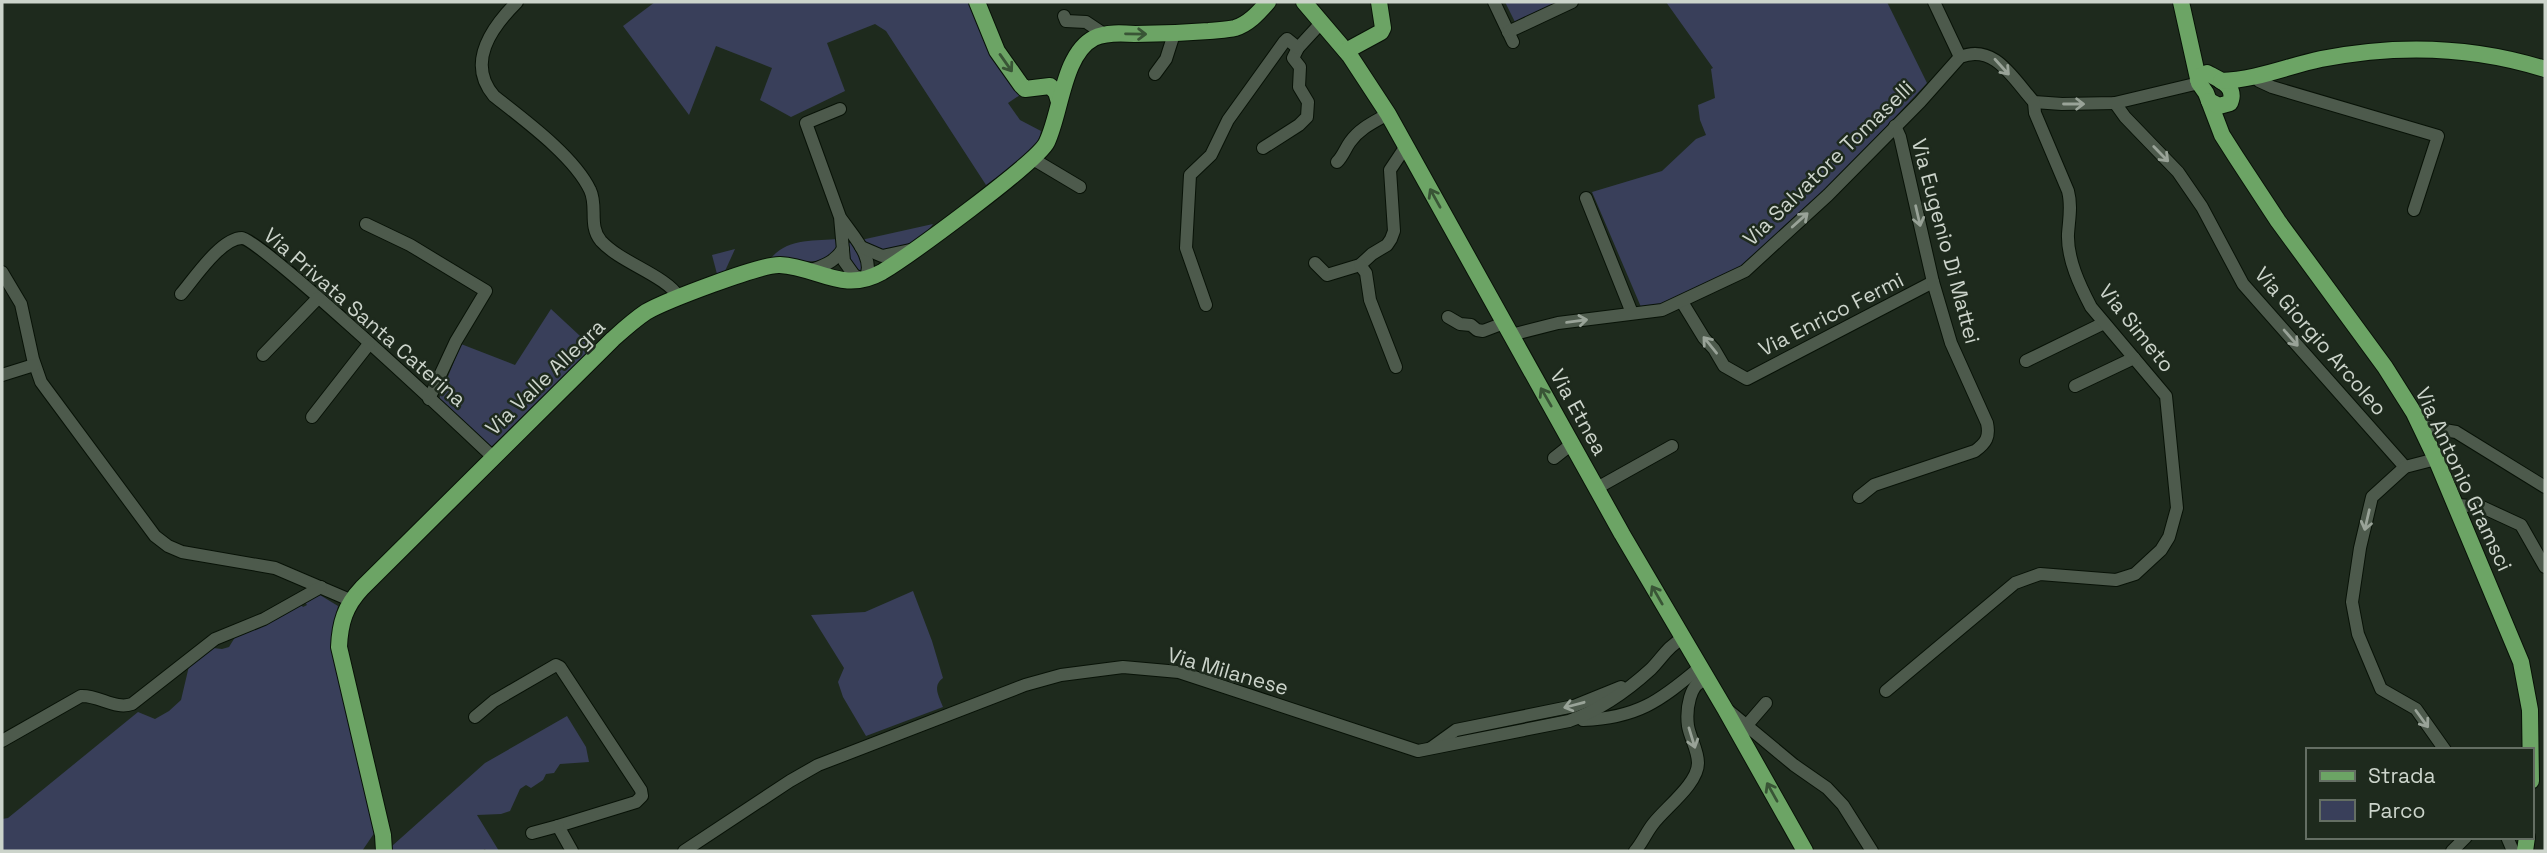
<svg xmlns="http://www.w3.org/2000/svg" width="2547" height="853" font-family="'Space Grotesk',sans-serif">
<rect width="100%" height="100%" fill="#1e2a1d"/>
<g fill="#393f5a">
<path d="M655,2H970L991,51L1020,95L1008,103L1020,120L1041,131C1037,156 1004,171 986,185L886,31L875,24L827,43L845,91L791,117L760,100L772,68L716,46L689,115L623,26Z"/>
<polygon points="1505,2 1555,2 1556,4 1516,24"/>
<polygon points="1666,2 1887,2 1927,83 1824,193 1742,267 1664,304 1641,307 1592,192 1662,171 1696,139 1706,135 1700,120 1698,105 1715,98 1711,69 1713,68"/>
<path d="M933,224C927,234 899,253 883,250C876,249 868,243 861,240Z"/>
<path d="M839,239C831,274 797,257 771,258C788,238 815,241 839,239Z"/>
<polygon points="852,242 865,266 861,272 849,261 847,244"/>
<polygon points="735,249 725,271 717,274 712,255"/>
<polygon points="551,309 593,348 490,448 439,399 461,344 515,365"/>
<path d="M913,591L932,641L943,678C932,686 939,696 943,707L866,736L843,697L838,682L844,668L811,615L865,612Z"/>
<polygon points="320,595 338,606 332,630 332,643 375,832 362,851 2,851 2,819 8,818 138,712 155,719 169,711 181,700 189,666 213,648 222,649 229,647 237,634 301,605 303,607 307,605 305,602"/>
<polygon points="567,716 586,747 589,762 560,764 554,773 546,774 543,780 531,788 526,785 520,789 510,811 501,814 477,815 499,851 486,851 485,849 482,851 392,851 392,846 485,763"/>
</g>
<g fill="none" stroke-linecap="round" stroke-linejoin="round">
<defs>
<g id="minor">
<path d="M517,2C491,28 466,63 494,96C523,119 574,156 590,190C598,206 588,226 601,241C621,263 665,275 679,297"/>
<polyline points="1494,2 1513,42"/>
<polyline points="1934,2 1960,57"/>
<polyline points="1064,16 1066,21 1086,22 1104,34"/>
<polyline points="1508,32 1572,2"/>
<polyline points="1155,74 1166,59 1174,34"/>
<polyline points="2259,81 2272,87 2438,136 2414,210"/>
<polyline points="2115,103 2125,117 2178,172 2202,207 2243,284 2405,467"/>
<path d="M840,109L806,123L840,217L844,261L854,275L864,280C878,260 851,234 840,217"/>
<polyline points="1263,148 1299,125 1307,117 1308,102 1299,87 1300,67 1293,58 1298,48 1321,23"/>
<polyline points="1033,159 1080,187"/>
<path d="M1337,162C1343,156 1345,149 1350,142C1360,128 1374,122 1388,114"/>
<polyline points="1586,198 1632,313"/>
<polyline points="366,224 410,245 486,291 456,341 429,399"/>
<polyline points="861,247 882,256 910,250"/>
<polyline points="1315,263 1327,275 1360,265 1372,254 1387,245 1391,239 1394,231 1390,170 1406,146"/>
<polyline points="1360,265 1366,273 1370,300 1396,367"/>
<path d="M807,271C822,267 835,262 843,249"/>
<polyline points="2,272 21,304 33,359 41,382 155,536 168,546 182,552 275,568 350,600"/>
<path d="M181,294C194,279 221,238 242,238C260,238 464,430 493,457"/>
<polyline points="1682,302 1704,338 1714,349 1724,366 1747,379 1933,282"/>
<polyline points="1206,305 1186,248 1190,175 1211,155 1228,120 1284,42 1287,39 1298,48"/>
<polyline points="1448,317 1460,324 1471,325 1477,330 1483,331 1504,323"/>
<path d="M1511,335L1558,323L1662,310L1745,271L1828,195L1920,102L1960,57C1995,43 2013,79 2034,102L2062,104L2115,103L2199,83"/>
<polyline points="263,355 318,298"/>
<polyline points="2026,361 2104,323"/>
<polyline points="2,375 34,365"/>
<polyline points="2075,386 2134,358"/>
<polyline points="312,417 369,344"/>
<polyline points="2421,426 2456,432 2545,487"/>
<polyline points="1554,458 1573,443"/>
<polyline points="2436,459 2405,467 2372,497 2360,548 2352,602 2358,634 2381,689 2416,709 2445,750"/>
<polyline points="1597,488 1672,446"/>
<path d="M1859,497L1874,485L1975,451C1986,443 1990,437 1987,423L1951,343L1933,282L1900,137L1895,126"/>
<polyline points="2458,505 2482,507 2521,525 2545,567"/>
<path d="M1886,691L2015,583L2040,574L2116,580L2135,574L2161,550L2169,537L2177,508L2166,396L2091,307C2080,286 2067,259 2068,234C2069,219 2072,206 2068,191L2035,113L2034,102"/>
<polyline points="1729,711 1794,765 1827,788 1843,805 1872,851"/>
<polyline points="475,717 494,701 556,665 560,667 641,790 642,796 636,802 558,826 572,851"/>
<path d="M1583,720C1637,718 1660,701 1699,668"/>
<polyline points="1747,725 1766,703"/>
<path d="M2,741L81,696C99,695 115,710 132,704L215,639L264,619L321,587"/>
<polyline points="1431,748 1456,730 1574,706 1621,687"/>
<polyline points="532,833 558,826"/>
<polyline points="2507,837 2513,851"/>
<path d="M684,851L790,781L818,765L1025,685L1061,675L1123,667L1179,672L1418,751L1569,721C1600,710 1627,691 1651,669C1662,658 1668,646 1682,639"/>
<path d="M1635,851C1642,843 1646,833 1653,824C1665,808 1698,784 1698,763C1698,750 1690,738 1688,726C1686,711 1689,681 1707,680"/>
<polyline points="2452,851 2466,837"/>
</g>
<g id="major">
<polyline points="977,2 997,51 1021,85 1025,89 1050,86 1056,92 1059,102"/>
<polyline points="1304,2 1350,56 1388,114 1622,534 1725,709 1805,851"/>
<polyline points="2181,2 2199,83 2206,93 2222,135 2236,157 2278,221 2385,367 2414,413 2436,459 2521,662 2530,710 2531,781"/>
<polyline points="1346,51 1381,32 1383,28 1379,2"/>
<path d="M2198,80L2200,76L2207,73C2220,80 2237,86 2230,103L2219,106L2209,101"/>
<path d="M2221,81C2256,80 2288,66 2321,59C2397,44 2472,46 2545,69"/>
<path d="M384,851L383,835L339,647C340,623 345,606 362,588L613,339C623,330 634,320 646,312C665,301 761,264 780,265C818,267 843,294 882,272C907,257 1038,162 1047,142C1061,113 1063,54 1094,38C1106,32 1122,33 1135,34C1160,34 1184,33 1209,31C1217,30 1227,30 1235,28C1249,24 1259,12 1268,2"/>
<polyline points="2525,851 2527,837"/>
</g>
</defs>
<use href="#minor" stroke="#081207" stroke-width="14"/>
<use href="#major" stroke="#081207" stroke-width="18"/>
<use href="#minor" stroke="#4d5a4c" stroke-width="12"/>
<use href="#major" stroke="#6ca465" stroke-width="16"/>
</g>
<defs><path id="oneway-shaft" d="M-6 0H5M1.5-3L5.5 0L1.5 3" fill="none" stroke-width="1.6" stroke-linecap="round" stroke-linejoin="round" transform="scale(1.75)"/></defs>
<g stroke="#395536">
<use href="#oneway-shaft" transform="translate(1136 34) rotate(1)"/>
<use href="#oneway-shaft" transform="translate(1006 63) rotate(55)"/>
<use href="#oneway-shaft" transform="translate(1435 198) rotate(-119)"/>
<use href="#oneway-shaft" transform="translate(1546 397) rotate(-120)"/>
<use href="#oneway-shaft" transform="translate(1657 595) rotate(-120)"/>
<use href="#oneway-shaft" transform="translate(1772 792) rotate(-119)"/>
</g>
<g stroke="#99a398">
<use href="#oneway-shaft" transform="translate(2002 67) rotate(48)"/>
<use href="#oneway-shaft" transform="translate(2074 104)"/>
<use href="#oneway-shaft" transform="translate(2161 154) rotate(46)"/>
<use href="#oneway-shaft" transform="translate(1918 216) rotate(77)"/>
<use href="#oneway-shaft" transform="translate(1800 220) rotate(-42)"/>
<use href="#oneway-shaft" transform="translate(1577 321) rotate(-8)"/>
<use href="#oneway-shaft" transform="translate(2291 338) rotate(49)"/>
<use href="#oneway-shaft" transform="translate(1710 345) rotate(-129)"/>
<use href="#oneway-shaft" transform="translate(2367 520) rotate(103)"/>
<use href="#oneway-shaft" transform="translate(1574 705) rotate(165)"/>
<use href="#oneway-shaft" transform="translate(2422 719) rotate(54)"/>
<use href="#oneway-shaft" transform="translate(1692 738) rotate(73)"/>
</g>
<g text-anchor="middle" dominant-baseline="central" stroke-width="5" stroke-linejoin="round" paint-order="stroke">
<g font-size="21" fill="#ccd4cb" stroke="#1e2a1d">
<text transform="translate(1828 163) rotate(-44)">Via Salvatore Tomaselli</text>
<text transform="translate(1946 241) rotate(75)">Via Eugenio Di Mattei</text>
<text transform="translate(1831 314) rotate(-27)">Via Enrico Fermi</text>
<text transform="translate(365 317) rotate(41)">Via Privata Santa Caterina</text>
<text transform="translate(2137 328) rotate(51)">Via Simeto</text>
<text transform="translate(2321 341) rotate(49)">Via Giorgio Arcoleo</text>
<text transform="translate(545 377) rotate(-44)">Via Valle Allegra</text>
<text transform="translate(1579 412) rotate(61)">Via Etnea</text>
<text transform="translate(2464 479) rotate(65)">Via Antonio Gramsci</text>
<text transform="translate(1228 671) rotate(16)">Via Milanese</text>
</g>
</g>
<rect width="2547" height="853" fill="none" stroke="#ccd4cb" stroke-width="7"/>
<rect x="2306" y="748" width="228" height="91" fill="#1e2a1d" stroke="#646e63" stroke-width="2"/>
<rect x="2320" y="771" width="35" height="10" fill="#6ca465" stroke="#646e63" stroke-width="2"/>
<text x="2368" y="783" font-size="21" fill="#ccd4cb">Strada</text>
<rect x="2320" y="800" width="35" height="21" fill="#393f5a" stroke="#646e63" stroke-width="2"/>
<text x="2368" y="818" font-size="21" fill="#ccd4cb">Parco</text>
</svg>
